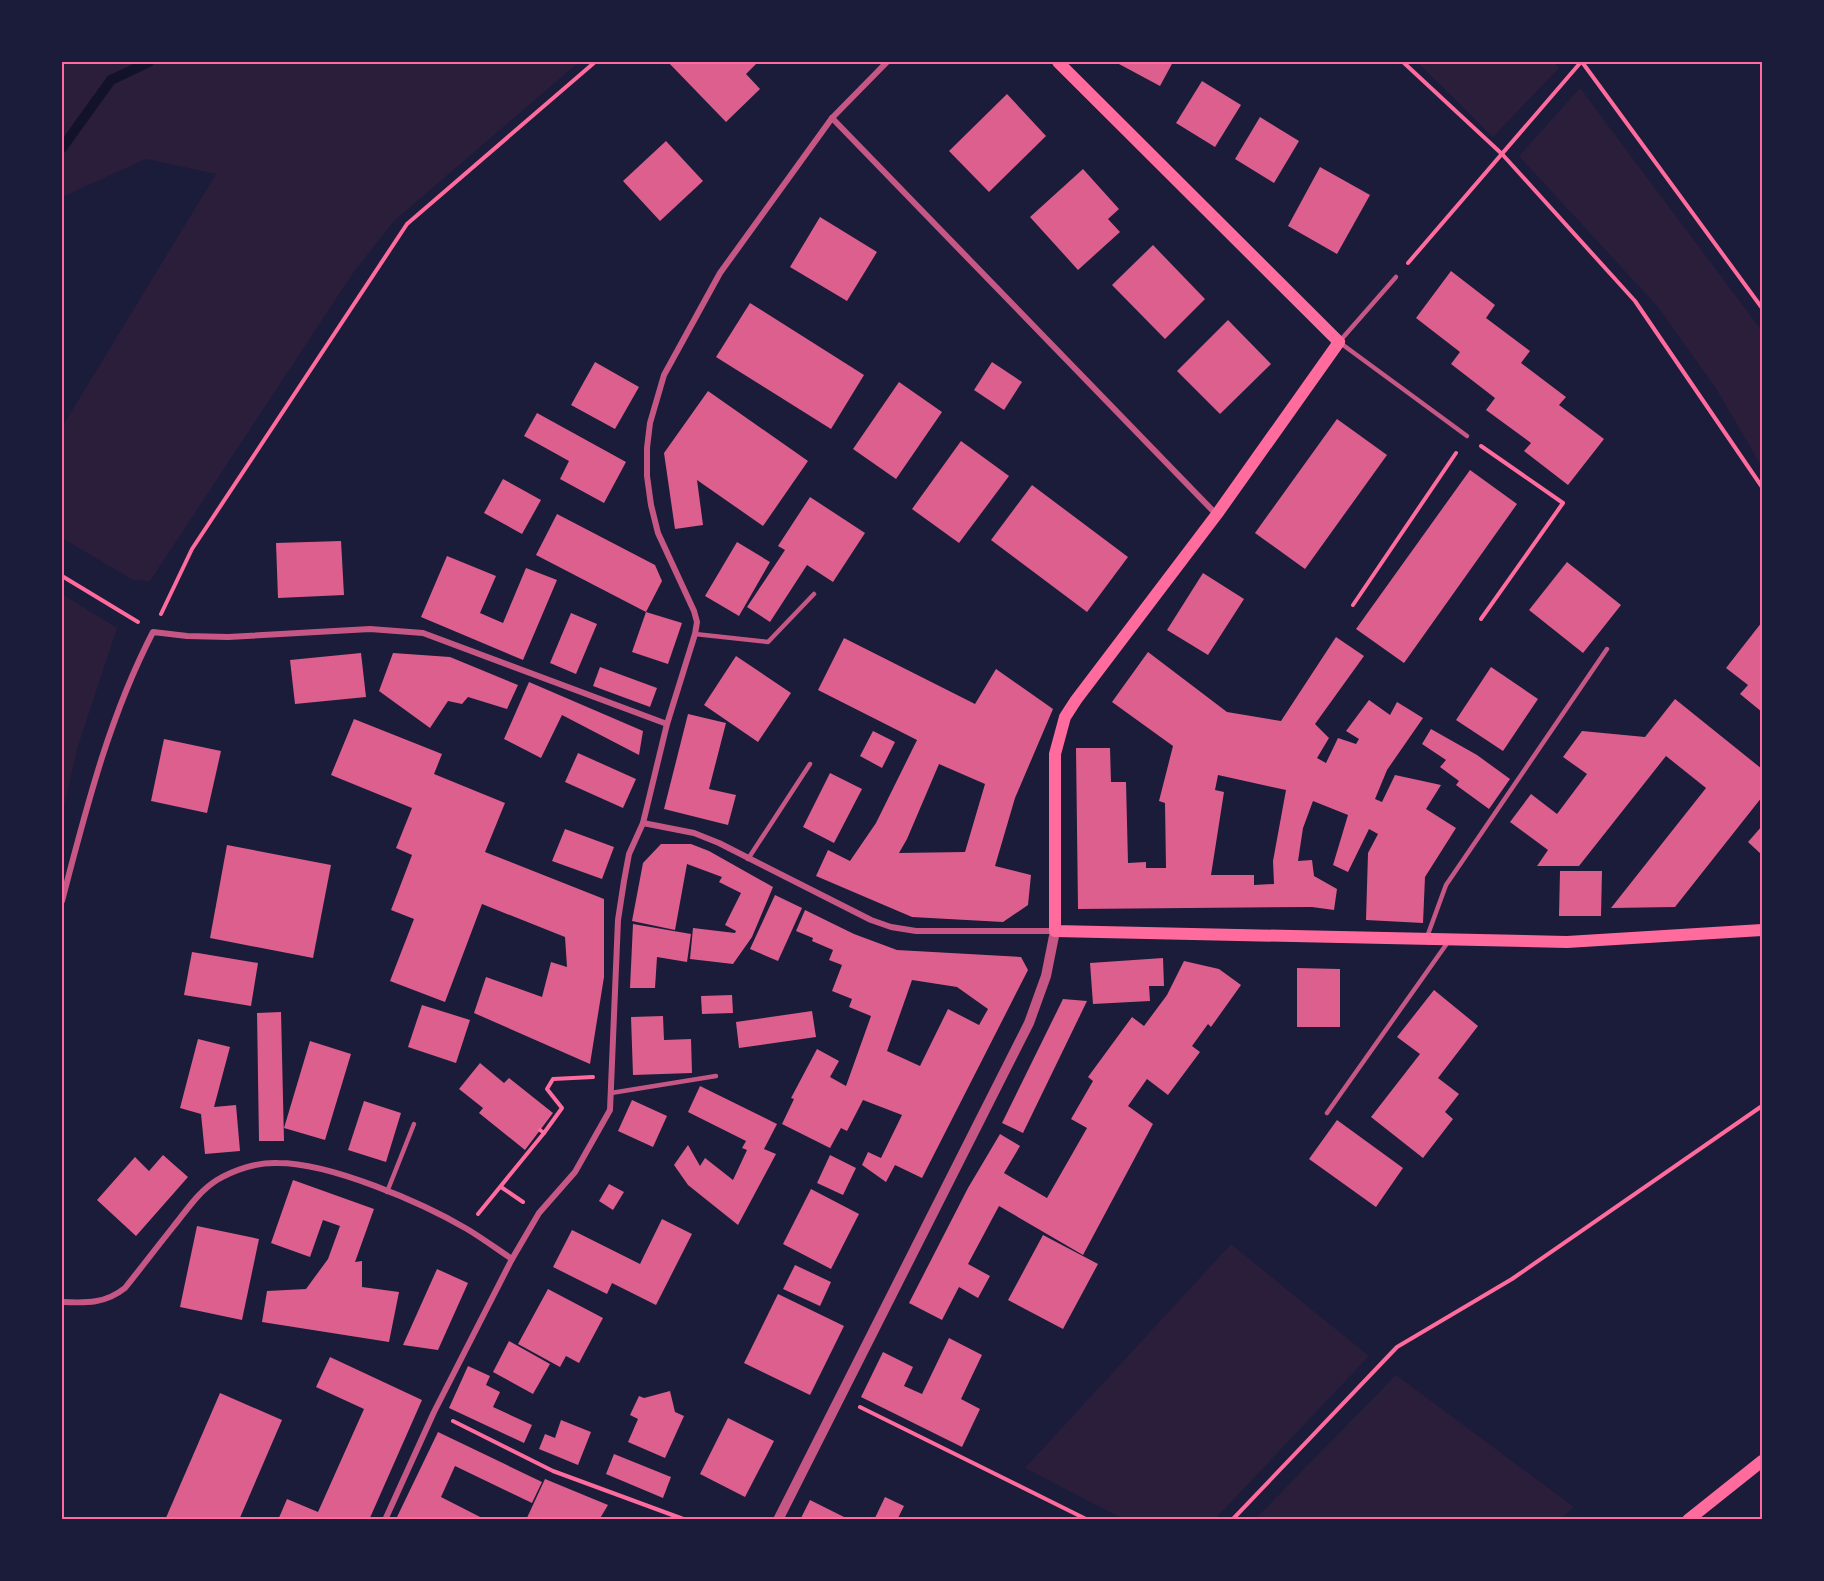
<svg xmlns="http://www.w3.org/2000/svg" width="1824" height="1581" font-family="'DM Sans',sans-serif">
<rect width="100%" height="100%" fill="#1b1b3a"/>
<g fill="#2a1e3b">
<polygon points="62,62 579,62 394,221 353,273 150,581 133,580 62,538 62,427 216,174 146,159 62,197"/>
<polygon points="1417,62 1554,62 1559,68 1493,137"/>
<polygon points="1580,88 1762,331 1762,467 1717,390 1658,307 1519,156"/>
<polygon points="62,594 117,628 77,749 62,816"/>
<polygon points="1231,1244 1369,1356 1215,1519 1123,1519 1025,1468"/>
<polygon points="1396,1375 1574,1507 1559,1520 1255,1519"/>
</g>
<g fill="none" stroke-linecap="round" stroke-linejoin="round">
<polyline stroke="#12122b" stroke-width="10" points="62,148 111,80 149,62"/>
</g>
<g fill="#dd5f8e" fill-rule="evenodd">
<polygon points="668,62 755,62 757,63 746,74 760,89 726,122"/>
<polygon points="1121,62 1173,62 1160,86 1119,64"/>
<polygon points="1202,81 1241,105 1215,147 1176,123"/>
<polygon points="1007,94 1046,136 989,192 949,151"/>
<polygon points="1260,117 1299,141 1274,183 1235,159"/>
<polygon points="666,141 703,181 660,221 623,181"/>
<polygon points="1320,167 1370,195 1337,254 1288,226"/>
<polygon points="1083,169 1119,209 1108,219 1120,232 1078,270 1030,217"/>
<polygon points="820,217 877,252 847,301 790,267"/>
<polygon points="1153,245 1205,299 1165,339 1112,285"/>
<polygon points="1451,271 1495,305 1486,318 1530,351 1521,363 1566,397 1559,405 1604,439 1568,485 1524,451 1531,443 1486,410 1495,398 1451,364 1460,352 1416,318"/>
<polygon points="750,303 864,375 831,429 716,357"/>
<polygon points="1228,320 1271,364 1220,414 1177,371"/>
<polygon points="595,362 639,387 615,429 571,405"/>
<polygon points="992,362 1022,382 1004,410 974,390"/>
<polygon points="899,382 942,412 896,479 853,449"/>
<polygon points="708,391 808,461 763,526 697,480 703,525 675,529 664,453"/>
<polygon points="537,413 626,462 604,503 560,479 569,461 524,436"/>
<polygon points="1337,419 1387,455 1305,569 1255,533"/>
<polygon points="961,441 1009,476 959,543 912,509"/>
<polygon points="1470,470 1517,504 1404,663 1356,629"/>
<polygon points="503,479 541,500 522,534 484,513"/>
<polygon points="1032,485 1128,557 1087,612 991,540"/>
<polygon points="810,497 865,533 833,582 807,565 770,622 747,607 785,550 778,546"/>
<polygon points="557,514 655,565 662,581 646,612 536,555"/>
<polygon points="341,541 344,595 278,598 276,543"/>
<polygon points="737,542 770,562 739,616 705,596"/>
<polygon points="447,556 496,576 480,613 503,623 526,568 557,580 523,660 421,617"/>
<polygon points="1567,562 1621,605 1583,653 1529,610"/>
<polygon points="1203,573 1244,599 1208,655 1167,630"/>
<polygon points="646,612 682,623 668,664 632,652"/>
<polygon points="571,613 597,624 576,674 550,663"/>
<polygon points="1762,622 1762,712 1740,694 1748,685 1726,668"/>
<path d="M1336,637L1364,656L1315,724L1329,738L1317,758L1326,763L1338,738L1356,744L1359,739L1346,731L1369,700L1390,715L1397,702L1423,718L1387,770L1375,799L1382,802L1395,775L1441,785L1426,809L1456,828L1425,877L1423,923L1366,920L1368,853L1378,834L1369,829L1348,872L1333,865L1348,815L1313,801L1303,828L1298,861L1312,860L1314,876L1337,889L1334,910L1312,907L1078,909L1076,748H1110L1111,782H1126L1128,863L1146,862V868H1166L1165,803L1159,801L1173,746L1112,702L1148,652L1227,712L1281,721ZM1218,775L1286,790L1273,861L1274,884L1254,885V875H1211L1224,792L1215,790Z"/>
<path d="M844,638L975,704L996,669L1053,709L1015,798L995,866L1031,875L1028,905L1003,922L912,917L816,876L828,850L850,861L876,823L917,740L818,690ZM939,764L985,784L965,852L899,853L907,839Z"/>
<polygon points="361,653 366,697 295,704 290,660"/>
<polygon points="393,653 450,657 518,685 507,709 468,697 462,704 448,701 430,728 379,691"/>
<polygon points="736,656 791,693 758,742 704,705"/>
<polygon points="600,667 657,688 650,707 593,686"/>
<polygon points="1491,667 1538,699 1503,751 1456,720"/>
<polygon points="529,682 643,731 639,755 562,715 541,758 504,739"/>
<polygon points="1675,699 1762,769 1762,797 1675,907 1611,908 1706,788 1666,756 1579,866 1537,866 1548,850 1510,822 1531,794 1557,814 1587,774 1563,757 1582,731 1645,737"/>
<polygon points="688,714 726,723 709,789 736,795 728,825 664,809"/>
<polygon points="354,719 442,754 434,774 505,803 485,852 604,899 604,977 590,1064 474,1013 486,977 542,997 551,962 567,967 565,937 482,904 445,1002 390,981 414,919 391,910 412,855 396,848 412,808 331,775"/>
<polygon points="1431,729 1477,755 1510,779 1489,809 1456,785 1459,781 1440,767 1446,760 1422,744"/>
<polygon points="873,731 895,742 882,768 860,756"/>
<polygon points="164,739 221,751 207,813 151,801"/>
<polygon points="578,753 636,779 623,808 565,782"/>
<polygon points="830,773 862,789 834,843 803,827"/>
<polygon points="1762,826 1762,855 1748,842"/>
<polygon points="565,829 614,847 602,879 552,861"/>
<polygon points="661,844 691,844 709,851 773,887 752,937 733,964 690,959 693,928 735,933 736,931 725,925 741,893 719,882 722,877 687,864 675,930 632,921 643,863"/>
<polygon points="227,845 331,865 313,958 210,938"/>
<polygon points="1560,871 1602,871 1601,916 1559,916"/>
<polygon points="775,895 802,908 778,961 750,949"/>
<path d="M805,910L854,934L897,950L1021,957L1028,970L922,1178L895,1165L886,1182L862,1165L868,1152L881,1158L902,1115L863,1100L847,1131L841,1128L830,1148L782,1124L794,1099L791,1098L817,1049L839,1061L830,1077L846,1086L871,1016L849,1007L852,999L832,991L842,965L829,960L833,950L812,941L813,938L796,931ZM912,980L957,987L988,1009L979,1025L948,1009L920,1066L887,1051Z"/>
<polygon points="633,924 691,934 687,962 657,957 655,988 630,988"/>
<polygon points="192,952 258,963 251,1006 184,995"/>
<polygon points="1163,958 1164,986 1149,986 1150,1001 1093,1004 1090,963"/>
<polygon points="1184,961 1219,969 1241,985 1211,1027 1208,1024 1192,1046 1200,1052 1168,1095 1147,1079 1128,1106 1153,1124 1083,1255 999,1206 968,1264 990,1276 978,1298 959,1287 942,1320 909,1303 968,1188 1000,1134 1020,1146 1004,1173 1047,1198 1087,1128 1071,1119 1093,1081 1088,1077 1132,1017 1144,1026 1167,995"/>
<polygon points="1297,968 1340,969 1340,1027 1297,1027"/>
<polygon points="1434,990 1478,1026 1438,1078 1459,1094 1445,1112 1453,1119 1423,1158 1371,1117 1420,1054 1397,1037"/>
<polygon points="732,995 733,1013 702,1014 701,996"/>
<polygon points="1063,999 1087,1001 1023,1133 1002,1123"/>
<polygon points="422,1005 470,1020 456,1063 408,1047"/>
<polygon points="812,1011 816,1037 739,1048 736,1022"/>
<polygon points="281,1012 284,1141 259,1141 257,1013"/>
<polygon points="663,1016 664,1040 691,1039 692,1073 633,1075 631,1017"/>
<polygon points="198,1039 230,1047 214,1107 236,1105 240,1151 205,1154 201,1114 180,1108"/>
<polygon points="310,1041 351,1054 325,1140 284,1128"/>
<polygon points="480,1063 504,1083 509,1078 553,1113 525,1150 479,1113 483,1108 459,1089"/>
<polygon points="700,1086 777,1124 764,1149 776,1154 738,1225 688,1185 674,1165 688,1145 700,1166 705,1158 733,1180 747,1150 742,1148 746,1141 688,1112"/>
<polygon points="632,1100 667,1116 653,1147 618,1131"/>
<polygon points="364,1101 401,1113 386,1162 348,1150"/>
<polygon points="1337,1120 1403,1168 1376,1207 1309,1159"/>
<polygon points="163,1155 188,1177 136,1236 97,1200 135,1157 149,1171"/>
<polygon points="830,1155 856,1168 843,1195 817,1183"/>
<polygon points="293,1180 374,1209 355,1262 362,1261 362,1287 399,1292 389,1342 262,1322 267,1291 306,1289 328,1259 340,1226 323,1220 310,1257 271,1243"/>
<polygon points="609,1184 624,1192 613,1210 599,1201"/>
<polygon points="811,1189 859,1214 831,1269 783,1244"/>
<polygon points="662,1219 692,1234 656,1305 612,1283 607,1294 553,1267 572,1230 640,1264"/>
<polygon points="197,1226 259,1239 242,1320 180,1307"/>
<polygon points="1043,1235 1098,1264 1063,1329 1008,1300"/>
<polygon points="795,1265 831,1282 820,1306 783,1289"/>
<polygon points="437,1269 468,1283 438,1350 403,1345"/>
<polygon points="548,1289 603,1318 579,1363 566,1356 560,1367 518,1344"/>
<polygon points="778,1294 844,1326 810,1395 744,1363"/>
<polygon points="949,1338 982,1355 961,1399 980,1409 962,1447 861,1397 883,1352 913,1367 904,1386 922,1394"/>
<polygon points="509,1341 550,1364 533,1394 493,1372"/>
<polygon points="330,1357 422,1400 369,1520 278,1520 287,1499 318,1512 364,1409 316,1387"/>
<polygon points="468,1366 490,1376 486,1385 500,1392 493,1407 532,1425 524,1443 449,1408"/>
<polygon points="670,1391 675,1412 684,1416 665,1458 628,1442 638,1419 630,1415 639,1396 644,1398"/>
<polygon points="220,1393 282,1420 239,1520 165,1520"/>
<polygon points="728,1418 774,1441 745,1497 700,1474"/>
<polygon points="561,1420 591,1432 578,1465 539,1449 545,1434 555,1438"/>
<polygon points="438,1432 542,1482 532,1503 455,1466 441,1497 486,1520 401,1520 397,1517"/>
<polygon points="614,1454 671,1477 663,1498 606,1474"/>
<polygon points="545,1479 608,1505 599,1520 526,1520"/>
<polygon points="885,1497 904,1506 897,1520 874,1520"/>
<polygon points="810,1500 850,1520 800,1520"/>
</g>
<g fill="none" stroke-linecap="round" stroke-linejoin="round">
<g stroke="#ff6b9d" stroke-width="4">
<polyline points="1403,62 1502,154 1635,301 1762,487"/>
<polyline points="1582,62 1762,308"/>
<polyline points="1408,263 1581,62"/>
<polyline points="1481,446 1563,503 1481,619"/>
<polyline points="62,576 138,622"/>
<polyline points="1353,605 1456,453"/>
<polyline points="161,614 192,549 407,224 595,62"/>
<polyline points="544,1133 562,1108 547,1089 553,1079 593,1077"/>
<polyline points="501,1187 523,1202"/>
<polyline points="478,1214 544,1133 540,1130"/>
<polyline points="860,1407 1088,1520"/>
<polyline points="453,1421 553,1471 686,1520"/>
<polyline points="1232,1520 1397,1347 1512,1279 1762,1106"/>
</g>
<g stroke="#c65784" stroke-width="4.5">
<polyline points="1396,277 1339,342 1467,436"/>
<polyline points="695,634 768,642 814,594"/>
<polyline points="748,859 810,764"/>
<polyline points="1427,937 1446,885 1607,649"/>
<polyline points="611,1093 716,1076"/>
<polyline points="1327,1113 1448,942"/>
<polyline points="387,1192 414,1124"/>
</g>
<g stroke="#c65784" stroke-width="6">
<polyline points="832,118 1216,514"/>
<polyline points="643,823 694,833 719,843 871,920 891,927 916,931 1055,931"/>
<path d="M62,901C86,809 109,717 153,632L187,636L228,637L370,629L423,633L667,724"/>
<path d="M62,1302C86,1303 105,1304 125,1288C141,1268 157,1247 173,1227C187,1210 198,1192 217,1180C234,1170 257,1162 278,1163C330,1163 421,1202 467,1229C482,1238 497,1249 512,1259"/>
<polyline points="385,1520 434,1412 512,1259 539,1213 575,1172 610,1110 618,920 624,881 629,854 643,823 667,724 695,634 697,622 694,611 658,533 651,505 647,476 647,448 650,423 664,375 720,273 832,118 887,62"/>
</g>
<polyline stroke="#c65784" stroke-width="10" points="778,1520 1029,1023 1046,976 1055,931"/>
<g stroke="#ff6b9d" stroke-width="12">
<polyline points="1058,62 1339,342 1217,514 1076,700 1065,717 1055,754 1055,931 1567,942 1762,930"/>
<polyline points="1688,1520 1762,1461"/>
</g>
</g>
<rect width="1824" height="1581" fill="none" stroke="#1b1b3a" stroke-width="126"/>
<rect x="63" y="63" width="1698" height="1455" fill="none" stroke="#ff6b9d" stroke-width="2"/>
</svg>
